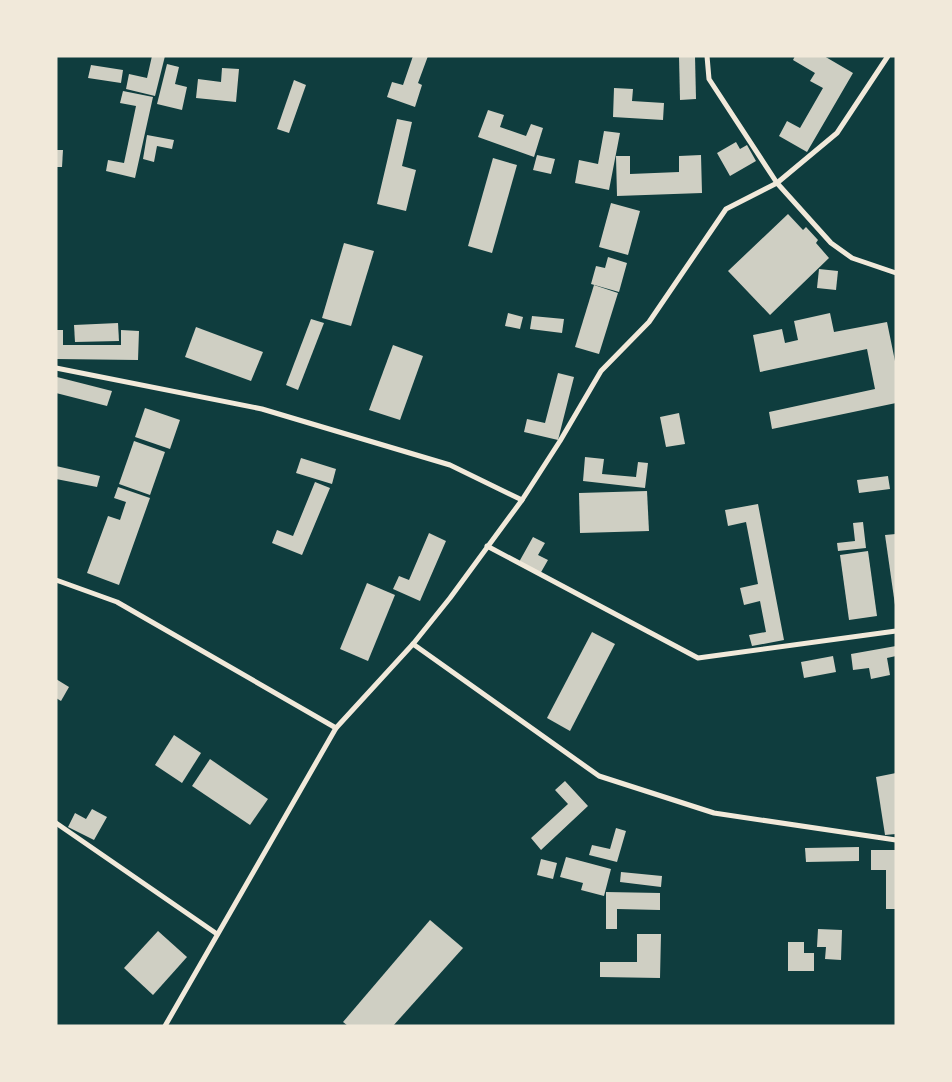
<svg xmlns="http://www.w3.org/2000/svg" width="952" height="1082" font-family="Montserrat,sans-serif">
<rect width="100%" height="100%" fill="#0f3d3e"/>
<g fill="#cfcfc3">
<polygon points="152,56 165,56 155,96 126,89 129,74 147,78"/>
<polygon points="413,56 428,56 418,83 422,85 415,107 387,97 392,82 403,85"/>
<polygon points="679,56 695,56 696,99 680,100"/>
<polygon points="795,56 824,56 853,73 807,152 779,136 787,121 800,128 823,88 810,81 815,73 793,60"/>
<polygon points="167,64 179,67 175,84 187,87 182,110 157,104"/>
<polygon points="91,65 123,70 121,83 88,78"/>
<polygon points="222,68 239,69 236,102 196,98 198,79 221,82"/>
<polygon points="294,80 306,85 289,133 277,129"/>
<polygon points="614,88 633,89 632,101 664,103 663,120 613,117"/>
<polygon points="123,91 153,97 135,178 106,171 108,160 124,163 136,106 120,103"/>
<polygon points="488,110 504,115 500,127 526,136 531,124 543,128 534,157 478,137"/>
<polygon points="397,119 412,122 402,166 416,170 406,211 377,204"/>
<polygon points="604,131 620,133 609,190 575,183 579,160 598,164"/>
<polygon points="147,135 174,140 172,149 157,146 154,162 143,159"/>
<polygon points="736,142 740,149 747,145 756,161 730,176 717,153"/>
<polygon points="56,150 63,150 62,167 56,167"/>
<polygon points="537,155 555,159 551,174 533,170"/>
<polygon points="701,155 702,193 617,196 616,156 630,156 630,174 679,172 679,156"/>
<polygon points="493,158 517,165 492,253 468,246"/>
<polygon points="611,203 640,211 628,255 599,247"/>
<polygon points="788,214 803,230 806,227 818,240 816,243 829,258 770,315 728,271"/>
<polygon points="344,243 374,251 351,326 322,318"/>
<polygon points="608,257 627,263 619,292 591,284 596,266 605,268"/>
<polygon points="819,269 838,271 836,290 817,288"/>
<polygon points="594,285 618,293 599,354 575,347"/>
<polygon points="508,313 523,317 520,329 505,326"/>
<polygon points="830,313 834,332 887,322 896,366 896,403 772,429 769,412 875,389 867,349 760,372 753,335 782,329 785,343 798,340 794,321"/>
<polygon points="532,316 564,319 562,333 530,329"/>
<polygon points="311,319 324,323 298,390 286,385"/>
<polygon points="118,323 119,341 75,342 74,325"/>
<polygon points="196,327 263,352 251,381 185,357"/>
<polygon points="56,330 63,330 63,345 121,345 121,330 139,331 138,360 56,359"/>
<polygon points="393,345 423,356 400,420 369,410"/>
<polygon points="558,373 574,377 558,440 524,432 527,419 545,423"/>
<polygon points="57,377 112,391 107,406 56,393"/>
<polygon points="145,408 180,420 170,449 135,437"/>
<polygon points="679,413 685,444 666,447 660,417"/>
<polygon points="134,441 165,452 150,495 119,484"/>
<polygon points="585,457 604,459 602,474 636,477 638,462 648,463 645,488 583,481"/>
<polygon points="301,458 336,469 332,484 296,473"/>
<polygon points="56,466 100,476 97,487 56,479"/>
<polygon points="888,476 890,489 859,493 857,480"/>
<polygon points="315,482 330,488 302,555 272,543 277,530 293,536"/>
<polygon points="118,487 150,498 119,585 87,573 108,516 120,520 126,502 114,498"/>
<polygon points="647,491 649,531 580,533 579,493"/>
<polygon points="758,504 784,640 752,646 749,635 766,632 760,601 744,605 740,588 758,584 746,522 728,526 725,510"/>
<polygon points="863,522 866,548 838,551 837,543 855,541 853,523"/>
<polygon points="429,533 446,541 420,601 393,589 399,576 409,580"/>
<polygon points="896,534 896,605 895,605 885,535"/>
<polygon points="533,537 545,543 538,555 548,560 540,574 519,562"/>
<polygon points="868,551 877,616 849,620 840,555"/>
<polygon points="367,583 395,595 368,661 340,649"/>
<polygon points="592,632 615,644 570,731 547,718"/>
<polygon points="896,646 896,656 887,658 890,675 871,679 869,668 853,670 851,654"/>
<polygon points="833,656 836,672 804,678 801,662"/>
<polygon points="56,679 69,687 61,701 56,698"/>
<polygon points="174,735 201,753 182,783 155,765"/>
<polygon points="210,759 268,799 250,825 192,786"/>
<polygon points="896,773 896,834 885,835 876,777"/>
<polygon points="565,781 588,806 541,850 531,838 568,804 555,790"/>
<polygon points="92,809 107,817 94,840 68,827 75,813 86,819"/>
<polygon points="616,828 626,831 617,862 589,855 592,845 610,849"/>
<polygon points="859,847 859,861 806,862 805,848"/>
<polygon points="871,850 896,850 896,909 886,909 886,870 871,870"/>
<polygon points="566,857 611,869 604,896 581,890 583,883 560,877"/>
<polygon points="541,859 557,863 553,879 537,875"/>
<polygon points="621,872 662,876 661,887 620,882"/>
<polygon points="606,892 660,893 660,910 617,909 617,929 606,929"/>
<polygon points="430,920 463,948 393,1026 348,1026 343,1022"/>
<polygon points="818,929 842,930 841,960 825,959 826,947 817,947"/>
<polygon points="158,931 187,957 153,995 124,968"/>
<polygon points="637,934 661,934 660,978 600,977 600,962 637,962"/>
<polygon points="788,942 804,942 804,953 814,953 814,971 788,971"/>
</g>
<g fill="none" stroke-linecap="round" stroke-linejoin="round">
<g stroke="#f1e9da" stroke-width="5">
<polyline points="707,56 709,79 777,183 831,243 852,258 896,273"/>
<polyline points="56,368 262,409 450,465 522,500"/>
<polyline points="487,546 698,658 896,631"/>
<polyline points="56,580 117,602 336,728"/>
<polyline points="413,644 599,776 714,813 896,840"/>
<polyline points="56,823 217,934"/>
<polyline points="165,1026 336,728 413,644 450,598 522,500 560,441 601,371 649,322 726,209 777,183 837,133 888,56"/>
</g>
</g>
<rect width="952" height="1082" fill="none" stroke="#f1e9da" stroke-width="115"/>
</svg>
